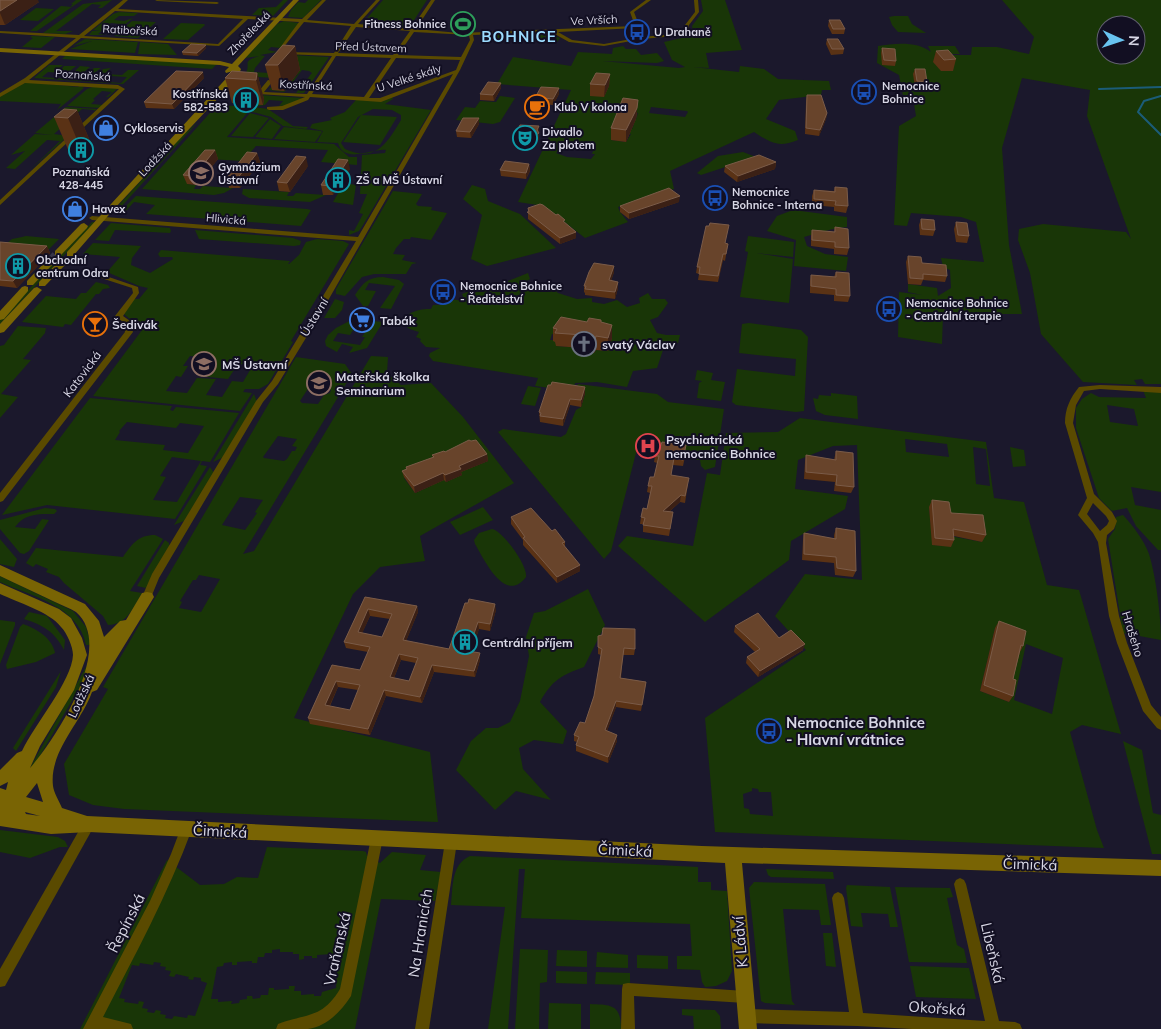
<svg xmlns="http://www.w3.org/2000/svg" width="1161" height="1029" font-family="Mulish,sans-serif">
<rect width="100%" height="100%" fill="#1b182c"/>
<g fill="#193607" fill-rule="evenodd">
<polygon points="76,0 82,0 37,31 30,31 61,6 72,7 71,6 73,4 71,4"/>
<polygon points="112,0 102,8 98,8 101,5 92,4 56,31 73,31 65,34 43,33 83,4"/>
<polygon points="283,0 288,0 273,16 252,15 259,8 276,7"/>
<polygon points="308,0 321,0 303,18 288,17 291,10 298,2 305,3"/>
<polygon points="383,0 427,0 409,28 362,24"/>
<path d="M701,0H725L742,50L706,53L709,68L693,67L739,72L740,66L764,69L778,79L829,81L831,90H822L821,95L779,100L766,119L795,131L798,140C778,148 771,143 754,132L670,171L674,189L618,207L620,212L628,222L585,238L544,206L518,202L571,90L497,84L513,57L571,66L578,52L612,54L613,48L623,46L626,49H636L641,55L657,53L664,61L657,63L602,61L679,68L685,67L672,60L664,42L691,36L693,32L692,26L703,11ZM651,107L687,111L688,112L685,117L649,113ZM623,110L638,113L636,119H630L628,123L634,124L632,129H626L624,133L631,134L626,142L611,140ZM561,149L593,151L592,154H595L591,159L567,157L556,153Z"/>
<path d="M1002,0H1161V384H1145L1142,379L1134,380L1137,385L1083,382L1041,334L1030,273L1018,240L1019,229L1043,224L1126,232L1131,239L1087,116L1090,90L1022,78L1002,148L1009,245L1022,314H943L942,344L898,337L899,292L922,295L908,292V284L937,288L938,296L951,288L950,270L943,267L941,258L984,262L976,222L961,217L911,213L907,226L894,225L899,126L916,116L914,104L904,101L899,75L877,63L878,46C895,43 918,41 931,52L928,46H955L960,54H935V55H971L972,47H997L1029,54L1034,37ZM1106,25H1136V55H1106Z"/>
<polygon points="36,8 54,9 38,21 20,20"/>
<polygon points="119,12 138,13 134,16 119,16 114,20 124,21 133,18 117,31 113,31 121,26 121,24 111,23 98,34 108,35 112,32 115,32 111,35 89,35 92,31 100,31 93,30 113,14"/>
<polygon points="894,16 908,16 912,24 926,33 898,32 892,25 889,17"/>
<polygon points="132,21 156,22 138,38 114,36"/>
<path d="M284,21L299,23L281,48L271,47L268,50L277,52L260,55L265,56L255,68L254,72L269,73L275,78L257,77L239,93L229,92C234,86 242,80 246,73C251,62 241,62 259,56L245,58L277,24Z"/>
<polygon points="181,23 204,24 205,25 188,40 163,39"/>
<polygon points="547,32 560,38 557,42 479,37 484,34"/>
<polygon points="32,36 33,36 55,37 41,48 22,47 33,38 30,37"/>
<polygon points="85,39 138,42 135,53 70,49 92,41 73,46"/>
<polygon points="140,42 168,44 177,55 138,54"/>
<polygon points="66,55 217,64 212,69 62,59"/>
<polygon points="291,55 329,57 304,93 296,93 312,73 309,71 302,70 290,86 286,86 299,73 272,89 284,91 286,87 289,87 284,92 269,90 283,72"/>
<path d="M49,65H63L57,70L60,71L64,66H76L70,71L74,72L80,66L90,67L84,72L89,73L94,68H101L94,73L99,74L103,69L111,68L104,74L122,75L128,70H139L123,84L34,78ZM48,72L126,77H127L121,83L42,77Z"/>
<polygon points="28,82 78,87 80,85 84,88 57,110 61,104 0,101 0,96 22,84"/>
<polygon points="96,86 117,89 108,97 106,97 112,92 102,91 93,99 95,100 91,104 104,105 101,108 67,106 87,89"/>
<path d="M261,95L303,98C295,103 288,106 279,106L283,101L269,100L265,105L254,107L268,109L293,126L308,127L306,129L283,126L271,117L249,111L227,137L334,144L349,157H357V165L321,162L328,150L256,146L243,161L208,159L187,184L196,185L194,189H200L203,186L233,188L224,193L214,195L142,189L217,105L251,107L254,104H259L264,98H259Z"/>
<polygon points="500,96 515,98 500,122 493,124 456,120 465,107 475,108 480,101 496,102"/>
<path d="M392,97L393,99L385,104L431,110L363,225L359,231L349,235V230L354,231L363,214L359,213L367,194H360L362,155L385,153L386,150C374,148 344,165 338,143L317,142L323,131L310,128L312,124L332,120L330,118L345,112L356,100ZM373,109L392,110L401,115V120C387,143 376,163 345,149L341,143L358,117Z"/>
<polygon points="66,107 97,109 94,111 94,110 82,109 54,134 68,136 30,170 60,141 47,140 15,169 6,168 25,151 11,155 35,134 52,135 35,133"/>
<polygon points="250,113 269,118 253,137 231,136"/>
<polygon points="361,115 397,117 380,145 343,142"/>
<polygon points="270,119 281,126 272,139 255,137"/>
<polygon points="198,122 120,208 116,208 183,135"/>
<polygon points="284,127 321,131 322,132 315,142 274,139"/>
<polygon points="743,152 756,157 701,175 697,173 718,156"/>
<polygon points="344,183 356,185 353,205 333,202"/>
<polygon points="472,185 485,189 488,201 520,214 556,248 487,266 471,259 482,215 463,199"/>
<polygon points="243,189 289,192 287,196 293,196 296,193 326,195 310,202 249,198 242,194"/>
<polygon points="393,191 422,194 416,204 418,206 432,207 431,210 447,213 431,240 411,237 410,239 404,239 396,248 393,254 405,255 402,260 417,263 412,264 406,274 374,274 362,277 345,296 336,294 336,289"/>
<polygon points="136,196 307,209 311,210 301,226 146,214 155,205 134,202 124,213 120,212"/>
<path d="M793,210L847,217V227C833,228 818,233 804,237L807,246L825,254L848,257L846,271L794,266L796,240L767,231L777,216Z"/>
<polygon points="92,222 95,222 0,324 0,320"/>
<polygon points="111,223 170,228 171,231 170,233 115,230 109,241 95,240"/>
<polygon points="195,230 293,238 301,241 300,245 294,246 199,239"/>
<polygon points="748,236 794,242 793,257 756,253 793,259 789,303 740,297 748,252 745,251"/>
<polygon points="22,237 26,236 59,239 49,249 5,245 12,239"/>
<path d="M317,239L343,241L349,244L291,341L293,342L268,384L259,389H245L243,392L252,393L240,411L93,396L142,330L133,328L135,323L125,315L124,313L134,299H139L148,288L139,286L107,272L120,257L83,254L93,243L141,246L132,258L131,265L150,273L173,259L172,257H160L158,254L161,250L290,261L288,264H289L299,255L306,242ZM190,356L210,358L199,376L228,379L238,364L253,365L243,382L232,381L222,397L206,395L216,379L197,378L187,393L166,391L176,376L181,377L188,366H183Z"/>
<path d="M528,273L530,279L523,283L526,289L538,290L548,284L558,293L577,299L592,298V302L604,304L617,300L627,307L640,303L639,298L648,293L652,299H665L668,303L658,317L650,320L657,333L666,335H680L678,343L665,344L657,368L633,371L627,387L597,382L575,383L573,391L535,386L538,378L433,361L429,356L430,353L440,348L426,347L420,341L421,339L416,337L419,332C387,324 410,308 431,309L433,305H440L449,299L465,301L462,294L483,286L508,285V281ZM552,334L612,338L608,351L596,350L590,355L582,352L583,348L556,346V340H550Z"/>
<path d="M383,277L399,280L404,284L391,309L380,308L395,286L369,283L365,290L376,291L368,306H363L355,295C363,283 368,277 383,277Z"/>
<polygon points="96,282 108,285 110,288 103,289 99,294 96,294 71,325 65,324 63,327 22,322 46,296 76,299 81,293 86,293"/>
<polygon points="335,299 344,302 342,310 335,318 324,318"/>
<polygon points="355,318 360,319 350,335 338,333 333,341 360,345 365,337 362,337 372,321 383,322 367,348 349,353 353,347 342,344 337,352 326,346 325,341 328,335 336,328"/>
<polygon points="749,323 801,330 808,337 804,411 796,412 736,405 732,402 737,369 795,376 796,359 739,353 742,324"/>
<polygon points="18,326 46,328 45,333 23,359 31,360 1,394 18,397 0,418 0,346 4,345"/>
<path d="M371,356L388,357L387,373L401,385L431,383L463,417L514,483L420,536L425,561L380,567L353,594L294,718L430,752L438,822L124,809L93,805L69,795L64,764L108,689L103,687L296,357L345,364L352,374L243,554L254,551ZM315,378L332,381L327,389L331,390L330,393L324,395L318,404L302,403L300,401ZM278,436L297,439L292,446L297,447L295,451H292L287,459L284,461L264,458L263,457ZM470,446L472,448L476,446L488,461L473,467L468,462L456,467L462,475L446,482L440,474L427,480L431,486L415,493L404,478L408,475V473L435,464L434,462L444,457L446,459ZM240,497L263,500L255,512L257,513L245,530L222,525ZM199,575L220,579L201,612L179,608L182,602L180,601L193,580H196Z"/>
<polygon points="697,370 713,373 711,380 725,382 721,401 697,398 699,383 702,381 695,380"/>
<polygon points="578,384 657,394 668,402 724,409 715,467 705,470 701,466 700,460 687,459 689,451 638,445 611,551 604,559 498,432 503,429 561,437 566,434 576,410 581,407 585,394 575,392"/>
<polygon points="528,386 541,388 535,406 521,404"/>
<path d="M1143,390L1161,391V492L1131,487L1135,505L1161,510V550H1158L1136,526L1127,508L1112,511L1099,498L1076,428V408L1082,399L1091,393L1099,397L1146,398ZM1107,405L1134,409L1138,426L1110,422Z"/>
<polygon points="831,393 857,396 858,419 825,415 816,411 813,398 818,399 819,395 831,396"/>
<polygon points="254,394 257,402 224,457 213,462"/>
<path d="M90,398L172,406L170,410L173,411L176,407L239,413L210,462L202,461L200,465L207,466L175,519L47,505L2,515ZM127,422L176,428L180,423L204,426L188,453L163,450L165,445L115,440L120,432L119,431ZM172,457L201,461L177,502L153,500L166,477L160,476Z"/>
<path d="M800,418L986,442L994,498L1024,502L1047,585L1079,590L1121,734L1082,725L1070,732L1097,830L1104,848L715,832L705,718L806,650L775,616L805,574L862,580L857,445L833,446L798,460L795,489L848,496L845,509L791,541L789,560L705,622L618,546L627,536L693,546L707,473L720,475L726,433L778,432ZM905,439L947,444L949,457L906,452ZM973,447L986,449L990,486L976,484ZM929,507L946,509L948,519L979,522L982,542L950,536L951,546L933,545ZM995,628L1008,632V630L1013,632V634L1022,637L1019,652L1010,649L1008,658L1015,661L1012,675L1005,673L1003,683L1012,686L1009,702L980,691ZM1026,644L1063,658L1052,714L1014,700ZM752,788L758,789L759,792H771L773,816L750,814L749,809L744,808L743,794L752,791Z"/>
<polygon points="1010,447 1024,450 1026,466 1013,467"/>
<polygon points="210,467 214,473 184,521 174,525"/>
<polygon points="483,507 493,520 460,535 450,522"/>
<path d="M45,508L55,509L57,511L54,514C39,514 25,513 15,527L35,529L42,519L49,520L29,551L24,554L20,553L0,529V520Z"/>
<path d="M1123,515C1133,526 1144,540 1149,554C1156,577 1161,616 1161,640L1123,633L1108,539L1115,529L1116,517Z"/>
<path d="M492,529C503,531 528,566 526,577C505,605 484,559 475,544L474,540L479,533Z"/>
<path d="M155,535L163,539L130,591L142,593C133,608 127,624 108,625L103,616L64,583L59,577L46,572L48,569L36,564L33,567L26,563L36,548L123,557C132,544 138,535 155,535Z"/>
<polygon points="0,539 17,559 14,567 0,564"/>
<polygon points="165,540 169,543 169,550 146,588 137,586"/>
<path d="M0,576L73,611L86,627L91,645H86C79,606 31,596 0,582Z"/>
<path d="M588,589L605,625L584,667C562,675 552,680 540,702L567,731L563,744L534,740L519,748L523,769L551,800L516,791L495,810L456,770L471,741L486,728H498L510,722L520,701L529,656L526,637L534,613L545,611Z"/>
<path d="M29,612L47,616L65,640L64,650C55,632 43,625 24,619Z"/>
<polygon points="0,620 15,622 15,625 0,664"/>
<path d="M23,624C37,629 52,638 55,653L36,662L7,669L6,665L20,627Z"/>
<polygon points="86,667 88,668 85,678 34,766 30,768"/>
<polygon points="61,671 56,687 16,751 13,748"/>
<polygon points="1123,741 1142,750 1153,813 1161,815 1161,854 1152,854"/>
<polygon points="0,830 58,837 65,841 68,847 60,847 30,858 0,852"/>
<path d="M267,847L363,851L366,852L367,856L380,863L392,852L426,855L420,870L441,872L435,901L381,899L355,1029H80L167,860L200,885L224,884L237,877L258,878ZM280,949V952H293V954H299V960L304,959V956H312V958H317V955L332,954V957L338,956L336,988L322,992L321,996H314V994L301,995V991H294L295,986H289V989L274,990V988H269L268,995H261L260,998L253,999L252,996H247V999L240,1000L239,1003L231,1004L232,1001L218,1002V999H211L217,967L223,966L224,963L232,962V965H237V962L252,961V963H257L258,957H264L265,953H272V950ZM154,962L161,963L160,966L166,967L165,970L171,971L169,976L174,977L176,974L189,977L188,979L193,980L194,977L201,978V981L207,983L195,1016L188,1015L187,1018L174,1016L172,1019L165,1018L166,1015L160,1014L161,1011L156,1010L154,1013L147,1012L148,1009L142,1008L144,1002L139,1001L138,1004L124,1002L125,999L119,998L132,965L139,966L140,963L153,965Z"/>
<path d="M470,856L698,867V882H711V890L727,891L732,971L727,981L716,986L705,987L702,982L700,970L677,969V956H692L690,924L521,918L525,869H519L508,1029H488L505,907L451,905C453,887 451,864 470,856Z"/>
<polygon points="766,869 833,872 834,879 771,877 768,875"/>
<polygon points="754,882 825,884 831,925 821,925 819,910 783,909 792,1001 795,1005 765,1003 761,1001 749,888"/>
<polygon points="847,885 890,887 898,927 890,927 888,914 863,913 861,913 863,927 851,926 846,888"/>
<polygon points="895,887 950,888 953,897 947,898 957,945 964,949 967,963 909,962"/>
<polygon points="823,933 832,933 836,967 826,966"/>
<polygon points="520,949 548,950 547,982 540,983 539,1029 515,1029"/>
<polygon points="557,950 587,951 587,967 556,966"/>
<polygon points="597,952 628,955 628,968 596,967"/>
<polygon points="637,955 668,956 668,969 637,968"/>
<polygon points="910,966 969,968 976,999 916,997"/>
<polygon points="556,971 587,972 587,984 556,983"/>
<polygon points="596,972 630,973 630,985 595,984"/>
<polygon points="549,1003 581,1004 581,1029 548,1029"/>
<path d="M590,1004C611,1005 621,1004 621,1029H590Z"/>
<polygon points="682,1009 715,1010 720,1016 721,1029 694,1029 693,1016 682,1015"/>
</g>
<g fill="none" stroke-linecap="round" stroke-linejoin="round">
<g stroke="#1b5c78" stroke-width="2">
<polyline points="1099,89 1161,87"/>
<polyline points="1161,96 1144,101 1138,112 1161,135"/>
</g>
<polyline stroke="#373548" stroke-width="9" stroke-dasharray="9 5" stroke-linecap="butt" points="50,262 58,253"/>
<g fill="#5a4a00" fill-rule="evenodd">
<path d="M123,0H128L118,9L302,19L322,0H326L307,20L354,24L376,0H380L358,24L411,29L431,0H435L416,29L459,33L635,26L630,12L646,0H651L634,12L642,33H638L636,28L558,32L572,40L604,44L642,37L683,33L685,25L695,12L694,0H698L699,12L689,25L687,35L642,39L604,46L569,42L551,32L473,35L474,40L460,70L318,318L278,384L263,402L159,578L150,600L147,601L144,600L142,597L152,574L256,401L272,381L356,241L92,220L89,218L92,216L358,237L453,74L381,102L310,97L308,100L283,110H269L267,109V107L282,106L305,97L258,94V92L268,80L273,81L264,92L307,94L332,56L285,54H283V52L334,53L351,26L304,22L278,54L276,53L299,22L248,19L219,46L81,38L29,80L118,85L125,89L0,205V200L119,89L25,83L0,97V93L25,78L76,38L0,33V31L79,35ZM115,11L243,19L218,44L84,36ZM356,27L410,31L393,55L338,53ZM414,32L469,35L470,40L461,57L398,55ZM336,56L391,58L364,97L312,94ZM396,58L460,60L456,70L380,98H369Z"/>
<polygon points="155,0 217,2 219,3 217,4 157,1"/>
<polygon points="103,275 138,287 139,293 123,316 130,321 133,332 3,501 0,502 0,493 125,332 123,322 115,316 133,293 132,288 101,278 100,277"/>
<path d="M1100,385L1161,387V393L1100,389L1084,391L1076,405L1073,423L1094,494L1112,512L1117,521L1114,529L1107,535L1106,543L1119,616L1127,643L1151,705L1161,717V730L1157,728L1143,711L1117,643L1109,616L1098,542L1093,533L1078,515L1087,498L1065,423C1065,409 1070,398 1079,387ZM1093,503L1106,516L1109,521L1107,525L1100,531L1087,514Z"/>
<polygon points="89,818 93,820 95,824 93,828 5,986 0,987 0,969 85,820"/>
<path d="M186,823L190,825L192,829C168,894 135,955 103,1017L131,1024L133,1029H83L150,901L171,854L182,825Z"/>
<path d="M377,832L381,834L383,838L351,996C341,1011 328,1026 308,1029C298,1029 287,1029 276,1029L278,1024C307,1013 322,1019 340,989L371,838L373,834Z"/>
<polygon points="451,836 455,838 457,842 429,1029 415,1029 445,842 447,838"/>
<polygon points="960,878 964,880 966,884 999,1021 1015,1022 1020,1024 1022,1029 912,1029 857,1026 747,1023 742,1021 740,1016 742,1011 747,1009 849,1012 832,898 834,894 838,892 842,894 844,898 863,1013 985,1021 954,884 956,880"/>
<polygon points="628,983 745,991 750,992 751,997 750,1002 745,1003 634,996 635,1029 621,1029 622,989 623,984"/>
</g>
<g fill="#796404" fill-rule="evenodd">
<polygon points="293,0 299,0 238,66 241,69 238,77 114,209 73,256 67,256 67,252 233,71 226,73 225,71 229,67 220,65 0,52 0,48 220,61 232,64"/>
<polygon points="84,223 88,226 87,228 61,255 55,255 55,251 81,224"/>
<polygon points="50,259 55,262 53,264 33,285 27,285 27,281 47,260"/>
<polygon points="62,260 65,261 65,265 45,286 39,286 39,282 59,261"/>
<polygon points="25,286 28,287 28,291 4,319 0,320 0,311 22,287"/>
<polygon points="37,287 42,290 40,292 4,332 0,333 0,324 34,288"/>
<path d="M0,565L85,604L99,621L104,637L120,621L126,620L142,593L147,592L152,593L154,597L97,690L92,692C81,723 49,751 53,786C54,793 59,801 62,808L87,816L702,846L1161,860V876L742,863L757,1029H739L725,863L89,832L51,834L0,826V788L6,790L8,782L0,786V770L17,753L22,751C34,725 72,681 73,655C73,647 67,633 61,627C50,612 17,602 0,594V583L59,609L71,618L82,638L87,655L74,690L40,746L30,768C56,738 116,647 76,612C70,608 61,605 55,602C37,593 18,585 0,576ZM37,783L43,802L26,797ZM25,812L40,816L26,814Z"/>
</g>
</g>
<g fill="#5a3215" fill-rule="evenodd">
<polygon points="0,0 39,2 5,25 0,25"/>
<polygon points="829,20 845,29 844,34 832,34 828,26"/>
<polygon points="827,39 844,49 843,54 831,55 826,44"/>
<polygon points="295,46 300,70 284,91 272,90 265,65"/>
<polygon points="206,48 198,56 183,55 182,52"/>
<polygon points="882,48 896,61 895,66 882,65 881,53"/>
<polygon points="936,51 956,59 953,71 941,71 933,62"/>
<polygon points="915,69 927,82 925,88 915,87 913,74"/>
<polygon points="257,73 264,99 263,105 232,103 225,78"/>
<polygon points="610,74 609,86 604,97 590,96 590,84"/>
<polygon points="204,78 174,109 146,108 144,102"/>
<polygon points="501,83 501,88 494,101 480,100 480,94"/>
<polygon points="559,94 553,105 544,104 536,102 536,96"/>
<polygon points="807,95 827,113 826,119 819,136 805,134 806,101"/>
<polygon points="77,110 92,146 83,154 70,154 54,117"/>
<polygon points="637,112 636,119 626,142 611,140 611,128"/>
<polygon points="479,118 479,124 471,138 457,137 456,131"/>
<polygon points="539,126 539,139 533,144 514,142 514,136"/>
<polygon points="215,150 218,159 197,185 187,184 183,175"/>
<polygon points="257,153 260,162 240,188 229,188 227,178"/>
<polygon points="776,162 775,169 737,182 724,172 725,166"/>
<polygon points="529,164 530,171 526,179 501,176 500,170"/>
<polygon points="308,166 290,192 279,191 277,182"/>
<polygon points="350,169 333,195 323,195 321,185"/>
<polygon points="835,187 848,206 846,213 834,211 834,207 812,205 812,196 814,190 834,191"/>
<polygon points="679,202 629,219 620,212 620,206"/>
<polygon points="528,208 565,223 576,232 576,238 560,244 528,219"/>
<polygon points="921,219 935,230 933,236 920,235 919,225"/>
<polygon points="956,222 969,236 967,243 956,242 954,229"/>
<polygon points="835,227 849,248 847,255 834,254 834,249 811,246 811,236 812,230 834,232"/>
<polygon points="0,242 47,246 50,253 17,288 0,286"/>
<polygon points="726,243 728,244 725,261 723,260 718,282 698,280 699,274 696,273 697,267"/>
<polygon points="908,256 947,276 945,282 923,280 921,285 908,284 906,262"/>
<polygon points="614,266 614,272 611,281 618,282 618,288 615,299 585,295 585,293 584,292 584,286"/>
<polygon points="836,272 850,296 848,302 834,301 834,295 810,293 810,281 811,275 834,277"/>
<polygon points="601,320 601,322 612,338 608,351 596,350 594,353 582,352 582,348 556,346 555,342 553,341 553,328"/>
<polygon points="585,387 585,393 581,407 570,405 563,426 540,422 539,412"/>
<polygon points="836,451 854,487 851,493 834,491 835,482 804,479 805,462 806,455 834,460"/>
<polygon points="445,452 487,454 488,461 461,472 462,475 446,482 444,480 415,493 404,477 402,471 406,469 406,467 433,458 432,455"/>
<polygon points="686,452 683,466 673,465 671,475 688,484 685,503 680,502 669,512 672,519 669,536 643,532 643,524 640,524 641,517 647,509 650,493 647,492 648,486 654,477 657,463 654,462 655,456"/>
<polygon points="932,500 986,535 982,542 954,536 954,540 951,547 932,545 929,507"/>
<polygon points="511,517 552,531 565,542 565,547 580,571 557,583 523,545 523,540 511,524"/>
<polygon points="836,528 856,571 853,577 835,575 834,563 802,560 803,540 804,533 834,539 834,535"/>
<path d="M365,597L417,606L418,612L406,641L449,649L465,603L496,610L490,631L479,629L471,652L480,660L475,677L434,672L422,703L386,696L370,735L310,724L308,718L332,665L360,670L368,652L346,648L344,642ZM370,616L390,619L382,637L362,633ZM401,660L416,663L409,681L394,678ZM338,687L358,690L350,710L330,706Z"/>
<polygon points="999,621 1023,646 1020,652 1013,679 1013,696 1009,702 980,691 995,628"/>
<polygon points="735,626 779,638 803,650 758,677 746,663 747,657 755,652 734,632"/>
<polygon points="598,636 635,649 634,655 623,655 621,678 646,682 641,711 616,707 607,731 617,735 617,741 608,763 576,751 576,745 577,742 574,741 574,735 585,723 594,696 601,655 598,654"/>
</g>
<g fill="#3b2015">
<polygon points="17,0 38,0 39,2 5,25 0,13 0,11"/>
<polygon points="206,45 206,48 198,56 197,53"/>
<polygon points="295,46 300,70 284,91 278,65"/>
<polygon points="203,72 204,78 174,109 172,104"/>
<polygon points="257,73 264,99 263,105 256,80"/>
<polygon points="610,74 609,86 604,97 605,85"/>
<polygon points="501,83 501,88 494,101 493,95"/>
<polygon points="559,88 559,94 553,105 553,99"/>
<polygon points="638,100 636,119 626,142 626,130"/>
<polygon points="77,110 92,146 83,154 68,118"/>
<polygon points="827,113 826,119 819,136 820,130"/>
<polygon points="479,118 479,124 471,138 470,132"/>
<polygon points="539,126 539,139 533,144 532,138"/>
<polygon points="215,150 218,159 197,185 194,176"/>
<polygon points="257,153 260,162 240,188 237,179"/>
<polygon points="306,157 308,166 290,192 287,183"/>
<polygon points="348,160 350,169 333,195 331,186"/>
<polygon points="776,162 775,169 737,182 738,176"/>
<polygon points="529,164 530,171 526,179 526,173"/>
<polygon points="680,196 679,202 629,219 629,213"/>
<polygon points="576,232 576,238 560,244 560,238"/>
<polygon points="47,246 50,253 17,288 13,281"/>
<polygon points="614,266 614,272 609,287 609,280"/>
<polygon points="618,282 618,288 615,299 615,292"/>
<polygon points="612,325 612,338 608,351 608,338"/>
<polygon points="596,336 596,350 594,353 595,340"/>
<polygon points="585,387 585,393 581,407 581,400"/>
<polygon points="570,399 570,405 563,426 563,419"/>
<polygon points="487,454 488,461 461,472 462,475 446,482 445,475 459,466"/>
<polygon points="443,473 444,480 415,493 414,486"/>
<polygon points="681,495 680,502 663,517 663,511"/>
<polygon points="580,565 580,571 557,583 557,577"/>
<polygon points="495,604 496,610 490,631 490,624"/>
<polygon points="417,606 418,612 404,646 403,640"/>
<polygon points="368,609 370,616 360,638 358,632"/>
<polygon points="478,622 479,629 469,658 468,651"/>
<polygon points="805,644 803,650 758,677 760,671"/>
<polygon points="480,653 480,660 475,677 474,671"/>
<polygon points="399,654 401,660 392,683 390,677"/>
<polygon points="432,665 434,672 422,703 420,697"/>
<polygon points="336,681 338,687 327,711 325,705"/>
<polygon points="384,690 386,696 370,735 368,729"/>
<polygon points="616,701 616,707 605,736 605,730"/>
<polygon points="617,735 617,741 608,763 608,757"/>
</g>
<g fill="#68442b" stroke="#7a5b48" fill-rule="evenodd">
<polygon points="0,0 17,0 0,11"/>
<polygon points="829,20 840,20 845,29 833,29"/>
<polygon points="827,39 838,39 844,49 832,49"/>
<polygon points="191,44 206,45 197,53 182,52"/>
<polygon points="283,45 295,46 278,65 265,65"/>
<polygon points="882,48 895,49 896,61 884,60"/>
<polygon points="948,50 956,59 944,60 936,51"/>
<polygon points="915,69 925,69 927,82 917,81"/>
<polygon points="176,71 203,72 172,104 144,102"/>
<polygon points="232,71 257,73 256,80 225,78"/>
<polygon points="596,73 610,74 605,85 590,84"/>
<polygon points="488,82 501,83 493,95 480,94"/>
<polygon points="541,87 559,88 553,99 544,98 536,96"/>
<polygon points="807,95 821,95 827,113 820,130 806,128"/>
<polygon points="623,98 638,100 637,108 626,130 611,128"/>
<polygon points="64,109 77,110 68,118 54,117"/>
<polygon points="463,118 479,118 470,132 456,131"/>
<polygon points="520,125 539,126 537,130 539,133 532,138 514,136"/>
<polygon points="205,150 215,150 194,176 183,175"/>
<polygon points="247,152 257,153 237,179 227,178"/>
<polygon points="759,155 776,162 738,176 725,166"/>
<polygon points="296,156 306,157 287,183 277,182"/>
<polygon points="338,159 348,160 331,186 321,185"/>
<polygon points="505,161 529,164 526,173 500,170"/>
<polygon points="835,187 847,188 848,206 835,205 836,201 814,199 814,190 835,192"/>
<polygon points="669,188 680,196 629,213 620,206"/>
<polygon points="540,204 543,205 556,215 558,214 565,220 563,221 576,232 560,238 527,212 529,212 528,208"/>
<polygon points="921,219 934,220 935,230 922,229"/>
<polygon points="956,222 967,223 969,236 958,235"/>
<polygon points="710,223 729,225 725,243 728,244 726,254 723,254 718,276 699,274 700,267 697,267 706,226 709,226"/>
<polygon points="835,227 848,229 849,248 835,247 835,242 812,240 812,230 835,232"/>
<polygon points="0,242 47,246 13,281 0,280"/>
<polygon points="908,256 921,257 922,263 946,265 947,276 923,274 923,279 910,278"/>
<polygon points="594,263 614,266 609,280 618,282 615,292 585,289 586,286 584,286 589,272"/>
<polygon points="836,272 849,273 850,296 836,295 836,289 811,286 811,275 836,277"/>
<polygon points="561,317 587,322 589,318 601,320 601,322 612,325 608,338 596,336 595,340 582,338 583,335 555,333 557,329 553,328"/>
<polygon points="552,382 585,387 581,400 570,399 563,419 540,416 541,413 539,412 548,385 551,385"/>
<polygon points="469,440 471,441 476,440 487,454 459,466 461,469 445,475 443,473 414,486 402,471 407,469 406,467 434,457 432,455 444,451 445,452"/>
<polygon points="662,442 686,445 683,460 674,458 671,475 689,478 685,496 681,495 663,511 673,512 670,529 643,525 645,518 641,517 643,508 647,509 652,486 648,486 650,477 654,477 659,456 655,456 657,447 660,448"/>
<polygon points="836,451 853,453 854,487 836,485 837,475 806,472 806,455 836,460"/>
<polygon points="932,500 949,502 951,513 983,515 986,535 953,529 954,540 935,538"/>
<polygon points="531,508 552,531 555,529 565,542 562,543 580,565 557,577 523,538 525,537 511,517"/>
<polygon points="836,528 855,531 856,571 837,568 836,557 804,554 804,533 836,539"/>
<path d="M365,597L417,606L403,640L449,649L465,603H468L469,599L495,604L490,624L478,622L468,651L480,653L474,671L432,665L420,697L384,690L368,729L308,718L332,665L360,670L370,647L344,642ZM368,609L392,614L382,637L358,632ZM399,654L418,658L409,681L390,677ZM336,681L360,685L350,710L325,705Z"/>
<polygon points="758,613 779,638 791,630 805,644 760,671 747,657 760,649 735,626"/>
<polygon points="999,621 1026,631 1023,646 1021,645 1013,679 1016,680 1013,696 984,685"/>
<polygon points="603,628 635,629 635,649 624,648 620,678 646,682 642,705 616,701 605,730 617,735 608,757 576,745 579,737 574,735 580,722 585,723 594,696 602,649 598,647 598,636 602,635"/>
</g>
<defs>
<symbol id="stadium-ring" viewBox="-11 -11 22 22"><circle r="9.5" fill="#120f22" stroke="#2e9e5b" stroke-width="1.5"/><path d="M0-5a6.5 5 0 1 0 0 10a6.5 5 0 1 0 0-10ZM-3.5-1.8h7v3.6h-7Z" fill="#2e9e5b"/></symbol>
<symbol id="bus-ring" viewBox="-11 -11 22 22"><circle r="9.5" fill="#120f22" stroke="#1a4fb4" stroke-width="1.5"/><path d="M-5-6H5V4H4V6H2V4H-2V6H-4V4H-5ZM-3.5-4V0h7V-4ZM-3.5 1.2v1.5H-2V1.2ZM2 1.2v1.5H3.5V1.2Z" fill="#1a4fb4"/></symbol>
<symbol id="building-ring" viewBox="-11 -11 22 22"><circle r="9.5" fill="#120f22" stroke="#0f9aa8" stroke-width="1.5"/><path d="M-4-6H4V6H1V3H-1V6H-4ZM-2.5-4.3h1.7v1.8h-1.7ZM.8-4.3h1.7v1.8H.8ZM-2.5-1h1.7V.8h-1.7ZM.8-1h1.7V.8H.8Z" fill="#0f9aa8"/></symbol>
<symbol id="cafe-ring" viewBox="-11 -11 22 22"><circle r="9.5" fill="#120f22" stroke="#e8710a" stroke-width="1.5"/><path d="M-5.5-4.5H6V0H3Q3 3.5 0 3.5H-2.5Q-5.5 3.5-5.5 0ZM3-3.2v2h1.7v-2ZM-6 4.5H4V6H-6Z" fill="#e8710a"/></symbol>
<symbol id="shop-ring" viewBox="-11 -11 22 22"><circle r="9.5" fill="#120f22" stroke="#3f7fe0" stroke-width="1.5"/><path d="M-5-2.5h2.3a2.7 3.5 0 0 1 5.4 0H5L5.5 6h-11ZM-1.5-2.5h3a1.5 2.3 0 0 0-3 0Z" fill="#3f7fe0"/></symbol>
<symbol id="theatre-ring" viewBox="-11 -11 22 22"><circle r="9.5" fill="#120f22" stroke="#0f9aa8" stroke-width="1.5"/><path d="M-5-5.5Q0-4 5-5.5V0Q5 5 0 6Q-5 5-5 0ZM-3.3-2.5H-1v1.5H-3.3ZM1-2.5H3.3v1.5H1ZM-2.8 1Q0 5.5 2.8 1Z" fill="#0f9aa8"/></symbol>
<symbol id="school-ring" viewBox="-11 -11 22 22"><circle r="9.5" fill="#120f22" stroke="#8d6e63" stroke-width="1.5"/><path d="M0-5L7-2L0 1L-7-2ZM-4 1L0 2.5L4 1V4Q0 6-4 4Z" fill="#8d6e63"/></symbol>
<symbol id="supermarket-ring" viewBox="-11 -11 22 22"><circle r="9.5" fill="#120f22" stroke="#3f7fe0" stroke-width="1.5"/><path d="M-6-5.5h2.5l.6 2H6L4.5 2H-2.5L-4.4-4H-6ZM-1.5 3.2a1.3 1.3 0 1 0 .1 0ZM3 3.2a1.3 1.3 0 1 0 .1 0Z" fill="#3f7fe0"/></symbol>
<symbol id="bar-ring" viewBox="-11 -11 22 22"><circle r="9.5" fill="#120f22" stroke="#e8710a" stroke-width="1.5"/><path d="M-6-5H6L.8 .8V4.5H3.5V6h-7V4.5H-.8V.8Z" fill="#e8710a"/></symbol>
<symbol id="church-ring" viewBox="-11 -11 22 22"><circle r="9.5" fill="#120f22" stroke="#6b7280" stroke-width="1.5"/><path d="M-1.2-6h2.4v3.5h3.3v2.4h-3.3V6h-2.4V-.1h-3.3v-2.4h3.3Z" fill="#6b7280"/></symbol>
<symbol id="hospital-ring" viewBox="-11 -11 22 22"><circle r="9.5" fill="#120f22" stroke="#e0444e" stroke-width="1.5"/><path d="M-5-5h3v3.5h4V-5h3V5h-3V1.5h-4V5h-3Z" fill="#e0444e"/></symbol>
</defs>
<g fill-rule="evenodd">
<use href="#stadium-ring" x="449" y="10" width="28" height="28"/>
<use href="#bus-ring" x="623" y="18" width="28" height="28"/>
<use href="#bus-ring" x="850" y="78" width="28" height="28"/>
<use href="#building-ring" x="232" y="86" width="28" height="28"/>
<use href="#cafe-ring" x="523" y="93" width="28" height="28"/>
<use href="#shop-ring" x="92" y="114" width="28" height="28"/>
<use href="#theatre-ring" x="511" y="124" width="28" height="28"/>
<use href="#building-ring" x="67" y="136" width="28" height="28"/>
<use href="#school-ring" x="187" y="159" width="28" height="28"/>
<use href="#building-ring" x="324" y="166" width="28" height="28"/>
<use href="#bus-ring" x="701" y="184" width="28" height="28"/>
<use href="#shop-ring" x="61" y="195" width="28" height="28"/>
<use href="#building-ring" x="4" y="252" width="28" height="28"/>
<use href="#bus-ring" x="429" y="278" width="28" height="28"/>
<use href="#bus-ring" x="875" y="295" width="28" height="28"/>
<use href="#supermarket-ring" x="348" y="306" width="28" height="28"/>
<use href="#bar-ring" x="81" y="310" width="28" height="28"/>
<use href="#church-ring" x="570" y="330" width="28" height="28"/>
<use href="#school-ring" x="190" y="350" width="28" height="28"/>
<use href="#school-ring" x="305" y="369" width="28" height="28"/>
<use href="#hospital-ring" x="634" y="432" width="28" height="28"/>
<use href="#building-ring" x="451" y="628" width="28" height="28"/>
<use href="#bus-ring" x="755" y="717" width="28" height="28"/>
</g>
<g text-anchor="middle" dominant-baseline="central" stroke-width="4" stroke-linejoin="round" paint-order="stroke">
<g font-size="11" fill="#d8d7e5" stroke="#120f22">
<text transform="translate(594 20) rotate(-3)">Ve Vrších</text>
<text transform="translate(130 30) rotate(3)">Ratibořská</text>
<text transform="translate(249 33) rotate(-46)">Zhořelecká</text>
<text transform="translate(371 47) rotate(2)">Před Ústavem</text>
<text transform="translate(83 75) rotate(4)">Poznaňská</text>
<text transform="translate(409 78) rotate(-18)">U Velké skály</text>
<text transform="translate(306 85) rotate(3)">Kostřínská</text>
<text transform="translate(155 159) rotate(-47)">Lodžská</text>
<text transform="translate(226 219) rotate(5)">Hlivická</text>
</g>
<g font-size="11" font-weight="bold" fill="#d8d7e5" stroke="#120f22" text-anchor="start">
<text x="446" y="24" text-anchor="end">Fitness Bohnice</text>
<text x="654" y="32">U Drahaně</text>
<text x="882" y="86">Nemocnice<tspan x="882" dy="13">Bohnice</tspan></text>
<text x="228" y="94" text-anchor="end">Kostřínská<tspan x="228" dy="13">582-583</tspan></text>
<text x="554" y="107">Klub V kolona</text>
<text x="124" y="128">Cykloservis</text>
<text x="542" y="132">Divadlo<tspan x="542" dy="13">Za plotem</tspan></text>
<text x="218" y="167">Gymnázium<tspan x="218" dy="13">Ústavní</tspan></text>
<text x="81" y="172" text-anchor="middle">Poznaňská<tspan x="81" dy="13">428-445</tspan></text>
<text x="356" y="180">ZŠ a MŠ Ústavní</text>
<text x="732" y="192">Nemocnice<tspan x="732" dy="13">Bohnice - Interna</tspan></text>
<text x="92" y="209">Havex</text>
<text x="36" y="260">Obchodní<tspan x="36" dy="13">centrum Odra</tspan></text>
<text x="460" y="286">Nemocnice Bohnice<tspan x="460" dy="13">- Ředitelství</tspan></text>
<text x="906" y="303">Nemocnice Bohnice<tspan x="906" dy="13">- Centrální terapie</tspan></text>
</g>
<g font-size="12" fill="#d8d7e5" stroke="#120f22">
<text transform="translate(314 317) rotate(-59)">Ústavní</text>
<text transform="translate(82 374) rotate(-53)">Katovická</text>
<text transform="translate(1133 634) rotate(73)">Hrašeho</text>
<text transform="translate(81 696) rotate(-65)">Lodžská</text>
</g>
<g font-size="12" font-weight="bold" fill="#d8d7e5" stroke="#120f22" text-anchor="start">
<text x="380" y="320">Tabák</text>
<text x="112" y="324">Šedivák</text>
<text x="602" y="344">svatý Václav</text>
<text x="222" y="364">MŠ Ústavní</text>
<text x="336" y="376">Mateřská školka<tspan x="336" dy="14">Seminarium</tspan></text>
<text x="666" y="439">Psychiatrická<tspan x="666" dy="14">nemocnice Bohnice</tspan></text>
<text x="482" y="642">Centrální příjem</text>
</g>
<g font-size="15" font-weight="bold" letter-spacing="1" fill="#9cdcfe" stroke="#120f22">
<text x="519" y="36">BOHNICE</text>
</g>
<g font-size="15" font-weight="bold" fill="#d8d7e5" stroke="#120f22" text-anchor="start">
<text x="786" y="722">Nemocnice Bohnice<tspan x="786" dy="17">- Hlavní vrátnice</tspan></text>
</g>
<g font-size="15" fill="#d8d7e5" stroke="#120f22">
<text transform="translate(220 831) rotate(3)">Čimická</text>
<text transform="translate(625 850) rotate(3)">Čimická</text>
<text transform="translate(1030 864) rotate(2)">Čimická</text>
<text transform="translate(126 923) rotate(-63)">Řepínská</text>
<text transform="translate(420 933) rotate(-81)">Na Hranicích</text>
<text transform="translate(740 942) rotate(-95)">K Ládví</text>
<text transform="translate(337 949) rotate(-77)">Vraňanská</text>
<text transform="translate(993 953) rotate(77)">Libeňská</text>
<text transform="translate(937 1008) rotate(4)">Okořská</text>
</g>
</g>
<g transform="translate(1121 40) rotate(93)"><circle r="24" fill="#120f22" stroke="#615f70"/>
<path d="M0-4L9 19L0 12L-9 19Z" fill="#68c4f0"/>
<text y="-8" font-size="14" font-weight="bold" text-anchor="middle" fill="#d8d7e5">N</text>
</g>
</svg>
